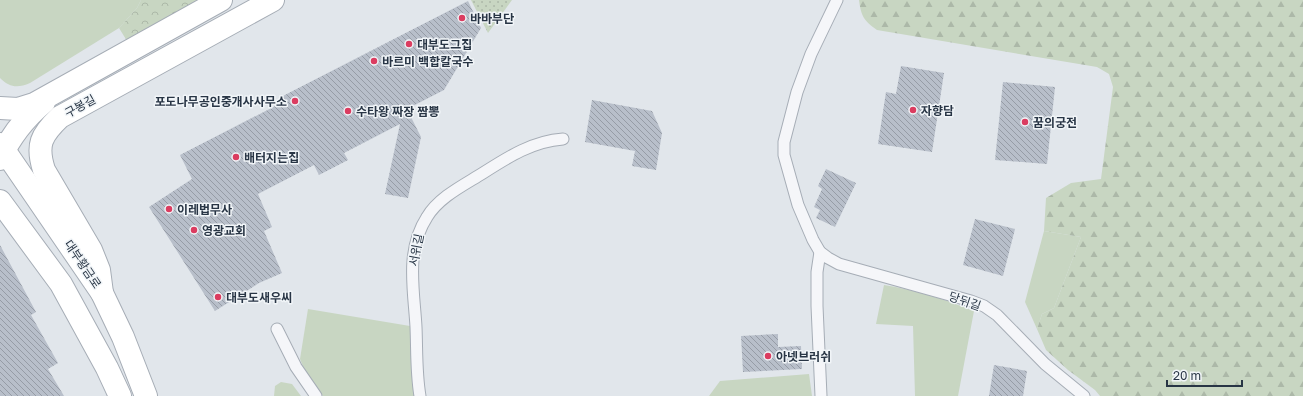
<svg xmlns="http://www.w3.org/2000/svg" width="1303" height="396" font-family="'Golos Text','Noto Sans KR',sans-serif">
<defs>
<pattern id="forest-firs" width="22" height="20" patternUnits="userSpaceOnUse"><rect width="22" height="20" fill="#c8d6c2"/><path d="M5 1l3.5 6h-7zM16 11l3.5 6h-7z" fill="#acb8a8"/></pattern>
<pattern id="park-crowns" width="20" height="18" patternUnits="userSpaceOnUse"><rect width="20" height="18" fill="#c8d6c2"/><path d="M2 6a3 3 0 1 1 6 0M12 15a3 3 0 1 1 6 0" fill="none" stroke="#acb8a8"/></pattern>
<pattern id="garden-dots" width="8" height="8" patternUnits="userSpaceOnUse"><rect width="8" height="8" fill="#c8d6c2"/><path d="M2 2h.1M6 6h.1" fill="none" stroke="#acb8a8" stroke-width="1.8" stroke-linecap="round"/></pattern>
<pattern id="building-back-hatch" width="6" height="6" patternUnits="userSpaceOnUse"><rect width="6" height="6" fill="#b8bfca"/><path d="M-1 5l2 2M0 0l6 6M5-1l2 2" fill="none" stroke="#969ca6"/></pattern>
</defs>
<rect width="100%" height="100%" fill="#e1e6eb"/>
<g fill="#c8d6c2">
<path d="M0,0H141L137,8L119,28L30,83C18,88 10,88 0,78Z"/>
<polygon points="1044,231 1081,237 1054,308 1042,314 1037,329 1025,302"/>
<path d="M884,285C915,290 944,299 974,311L958,396H915L913,326L876,324Z"/>
<polygon points="308,309 410,326 415,396 323,396 308,378 300,359"/>
<polygon points="809,374 812,396 709,396 720,381"/>
<polygon points="281,382 292,384 301,396 274,396 275,386"/>
</g>
<path fill="url(#forest-firs)" d="M859,0H1303V396H1100L1095,390L1068,370L1046,350L1037,329L1042,314L1054,308L1081,237L1044,231L1046,198L1071,183L1101,179L1113,87L1109,74L1097,67L877,30C864,21 861,16 859,0Z"/>
<polygon fill="url(#park-crowns)" points="141,0 199,0 127,41 119,28 137,8"/>
<polygon fill="url(#garden-dots)" points="471,0 512,0 488,33"/>
<g fill="url(#building-back-hatch)">
<polygon points="468,1 481,28 444,90 407,109 421,137 408,198 385,194 400,124 344,153 348,160 319,175 314,165 258,194 272,227 264,231 282,273 259,283 215,311 149,207 192,179 180,155 281,103 279,98"/>
<polygon points="901,66 944,73 932,152 878,144 886,92 896,94"/>
<polygon points="1003,82 1055,87 1047,164 995,160"/>
<polygon points="592,100 652,111 662,133 656,170 632,166 635,151 585,142"/>
<polygon points="826,169 856,183 835,227 816,218 820,210 814,207 822,189 818,186"/>
<polygon points="975,219 1015,229 1003,276 963,265"/>
<polygon points="0,245 36,312 31,315 58,363 48,369 64,396 0,396"/>
<polygon points="778,334 778,347 801,346 802,369 743,372 741,336"/>
<polygon points="994,365 1027,371 1023,396 989,396"/>
</g>
<g fill="none" stroke-linecap="round" stroke-linejoin="round">
<defs>
<g id="lane">
<polyline points="837,0 811,54 797,92 784,142 784,155 798,205 813,240 820,252 828,258 839,264 971,301 984,306 997,315 1045,364 1084,396"/>
<polyline points="820,252 817,272 817,306 821,396"/>
<polyline points="277,329 296,367 316,396"/>
<path d="M420,396C416,373 417,350 416,327C414,290 405,251 427,217C439,197 464,185 483,173C508,157 533,141 563,139"/>
</g>
<g id="secondary">
<polyline points="0,108 18,109 34,104 221,0"/>
<polyline points="0,144 102,293 123,337 146,396"/>
<path d="M0,159C10,137 26,117 44,102"/>
<polyline points="0,201 61,284 107,368 120,396"/>
<path d="M102,293L99,270L91,250L44,170C36,145 41,135 60,117L273,0"/>
</g>
</defs>
<use href="#lane" stroke="#a6adb6" stroke-width="13"/>
<use href="#secondary" stroke="#a6adb6" stroke-width="24"/>
<use href="#lane" stroke="#f5f6f9" stroke-width="11"/>
<use href="#secondary" stroke="#fff" stroke-width="22"/>
</g>
<g fill="#db3c60" stroke="#f1f5f8" stroke-width="1.5">
<circle cx="462" cy="18" r="4"/>
<circle cx="409" cy="44" r="4"/>
<circle cx="374" cy="61" r="4"/>
<circle cx="295" cy="101" r="4"/>
<circle cx="913" cy="110" r="4"/>
<circle cx="348" cy="111" r="4"/>
<circle cx="1025" cy="122" r="4"/>
<circle cx="236" cy="157" r="4"/>
<circle cx="169" cy="209" r="4"/>
<circle cx="194" cy="230" r="4"/>
<circle cx="218" cy="297" r="4"/>
<circle cx="768" cy="356" r="4"/>
</g>
<g text-anchor="middle" dominant-baseline="central" stroke-width="3" stroke-linejoin="round" paint-order="stroke">
<g font-size="12" font-weight="bold" fill="#283545" stroke="#f1f5f8" text-anchor="start">
<text x="470" y="18">바바부단</text>
<text x="417" y="44">대부도그집</text>
<text x="382" y="61">바르미 백합칼국수</text>
<text x="287" y="101" text-anchor="end">포도나무공인중개사사무소</text>
<text x="921" y="110">자향담</text>
<text x="356" y="111">수타왕 짜장 짬뽕</text>
<text x="1033" y="122">꿈의궁전</text>
<text x="244" y="157">배터지는집</text>
<text x="177" y="209">이레법무사</text>
<text x="202" y="230">영광교회</text>
<text x="226" y="297">대부도새우씨</text>
<text x="776" y="356">아넷브러쉬</text>
</g>
<g font-size="12" fill="#283545" stroke="#f1f5f8">
<text transform="translate(80 106) rotate(-29)">구봉길</text>
<text transform="translate(416 250) rotate(-79)">서위길</text>
<text transform="translate(83 264) rotate(56)">대부황금로</text>
<text transform="translate(965 301) rotate(19)">당뒤길</text>
</g>
</g>
<path d="M1167 380v6h75v-6" fill="none" stroke="#283545" stroke-width="2"/>
<text x="1173" y="380" font-size="12" fill="#283545" stroke="#f1f5f8" stroke-width="3" paint-order="stroke">20 m</text>
</svg>
